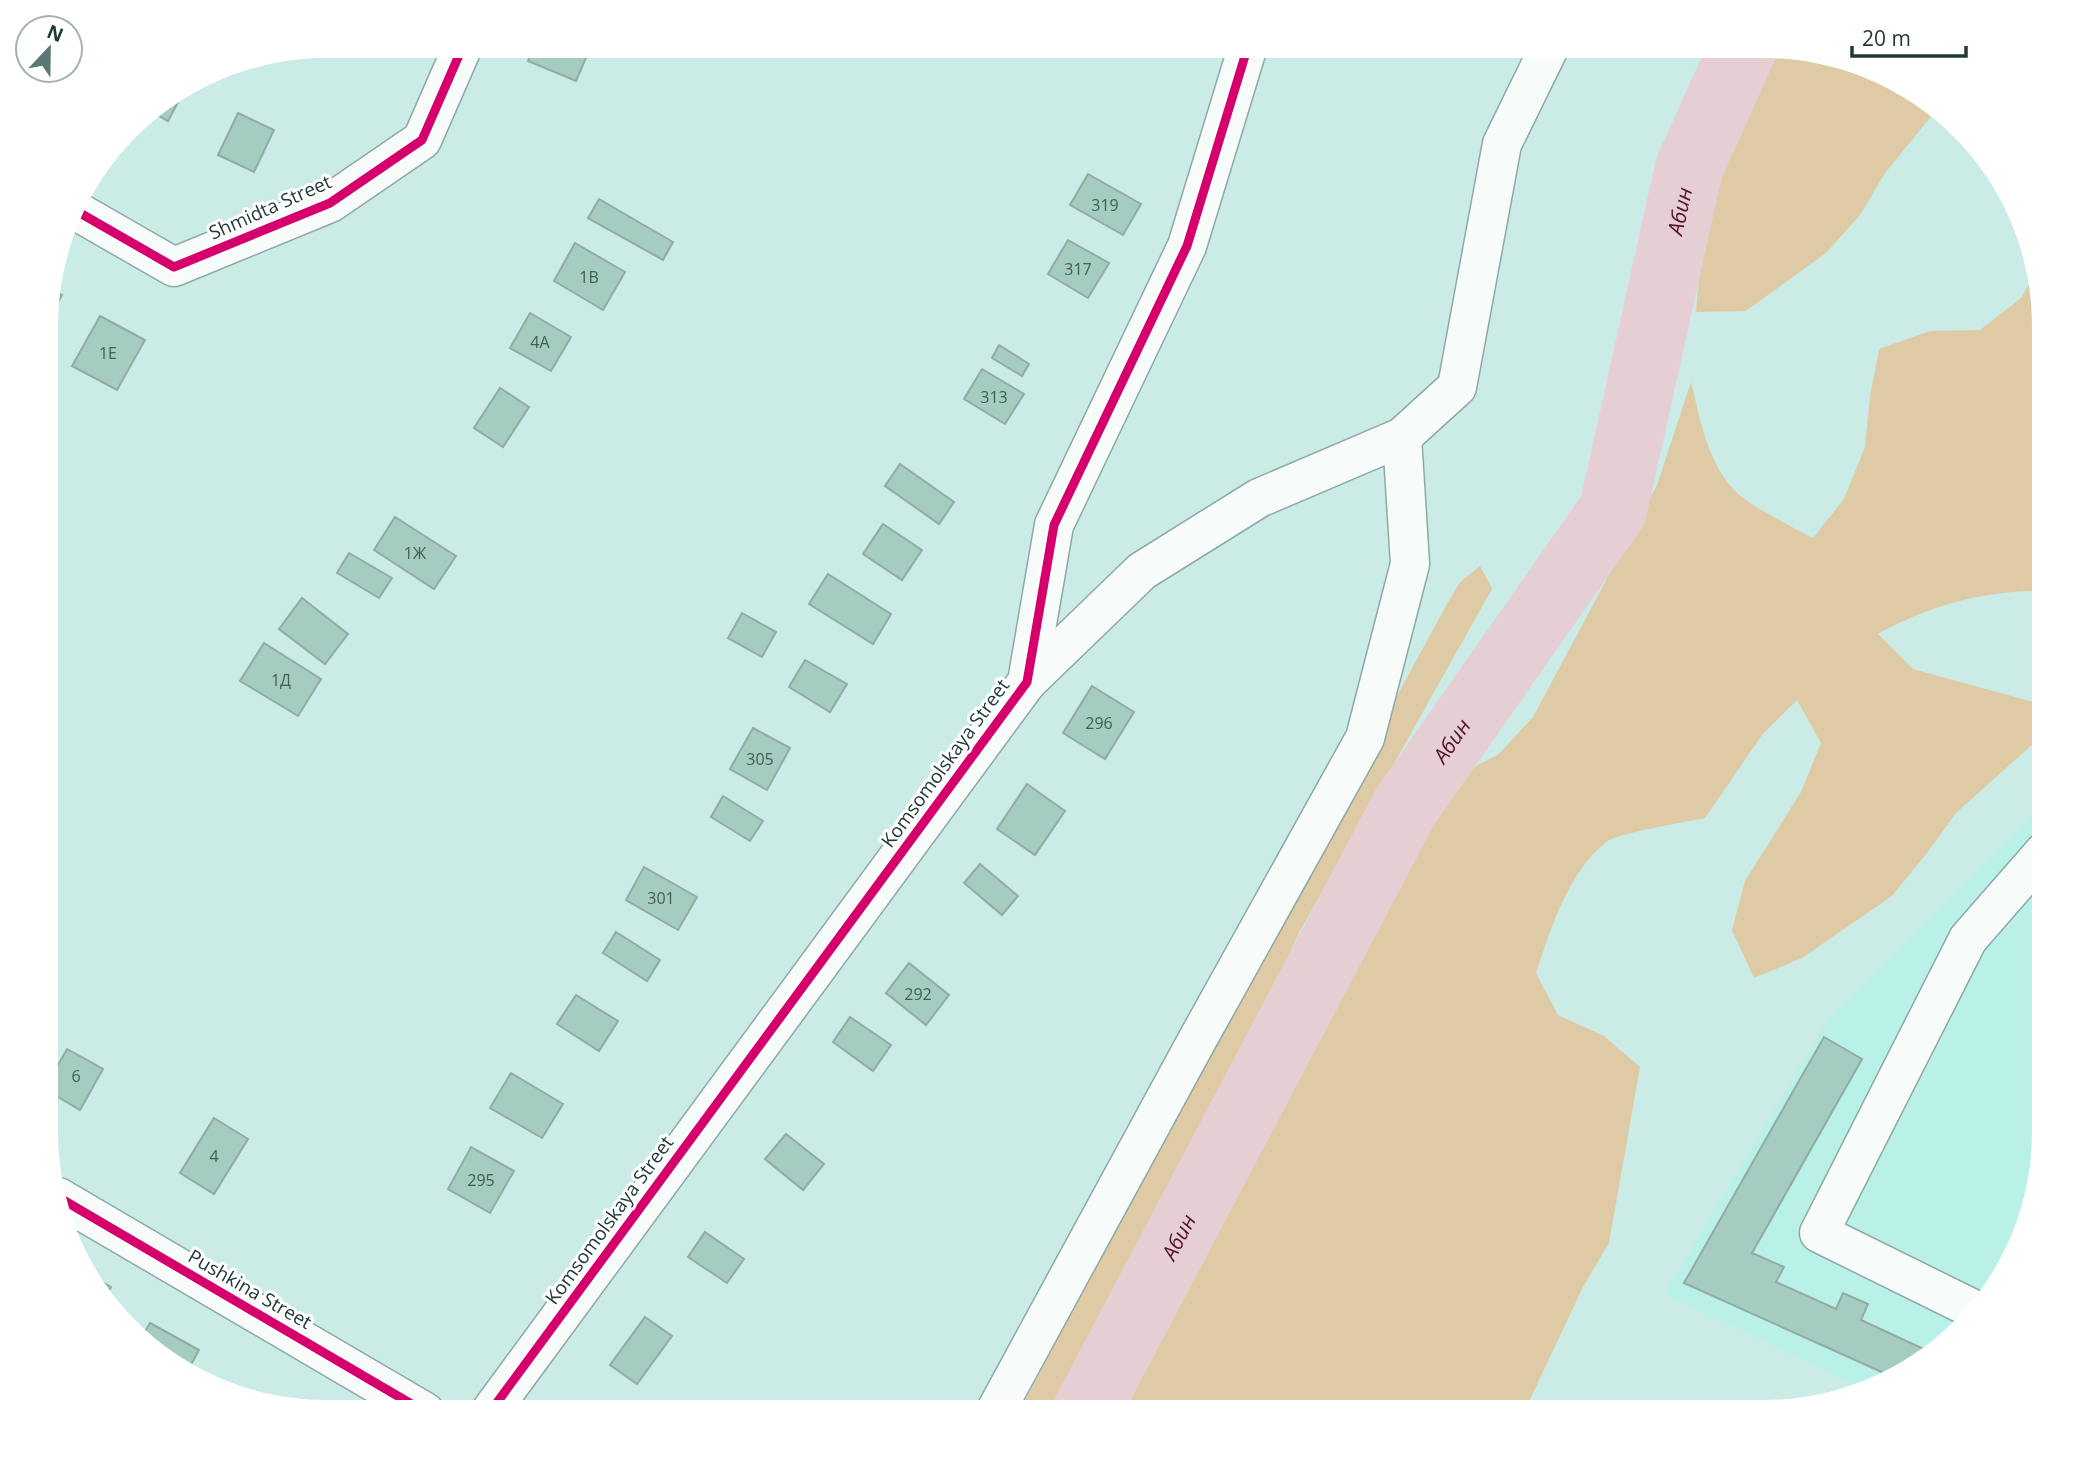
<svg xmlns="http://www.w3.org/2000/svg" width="2090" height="1458" font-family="'Open Sans',sans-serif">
<rect width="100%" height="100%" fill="#caebe6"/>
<polygon fill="#b9f0e8" points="2044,803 2044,1150 2029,1222 1987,1302 1888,1383 1864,1389 1664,1294 1827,1022"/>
<g fill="#decba6">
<polygon points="1768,46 1782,46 1854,61 1934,103 1938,108 1885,173 1860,215 1826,253 1746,311 1696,312 1700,262 1741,104"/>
<path d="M2034,275L2044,308V591C1985,590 1930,605 1878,634L1913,669L2044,705V734L1956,813L1927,853L1892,896L1802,958L1754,978L1732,930L1745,881L1801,792L1821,743L1797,700L1762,735L1705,818C1686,822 1618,833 1606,842C1569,871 1550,930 1536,973L1558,1015L1604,1036L1640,1067L1609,1243L1583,1287L1524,1412H1104L1453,778L1499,754L1533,717L1657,485L1691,382C1700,418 1707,460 1733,489C1746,504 1794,528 1813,538L1844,499L1865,447L1870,397L1879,349L1930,331L1980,330L2021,298Z"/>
<polygon points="1480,566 1492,589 1300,931 1186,1175 1058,1412 1019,1412 1329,821 1447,604 1460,582"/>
</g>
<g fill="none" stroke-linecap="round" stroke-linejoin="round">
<path stroke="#e5cfd4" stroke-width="68" id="s1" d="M1086,1412L1405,807L1613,510L1689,168L1744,46"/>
</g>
<g fill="#a4ccc0" stroke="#92aba5" stroke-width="2">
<polygon points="535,46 591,46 576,81 528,61"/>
<polygon points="186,87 168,121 149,110"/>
<polygon points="238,113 274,130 254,172 218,155"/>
<polygon points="1088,174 1141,204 1123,235 1070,205"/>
<polygon points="599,199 673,242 663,260 588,218"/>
<polygon points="1068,240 1109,263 1088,298 1048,274"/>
<polygon points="575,243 625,272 603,310 554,281"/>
<polygon points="48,288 62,295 48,321"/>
<polygon points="530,313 571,337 551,371 510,348"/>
<polygon points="100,316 145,340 117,390 72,366"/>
<polygon points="999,345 1029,364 1022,376 992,358"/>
<polygon points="982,369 1024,394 1005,424 964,399"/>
<polygon points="500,388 529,407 503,447 474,428"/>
<polygon points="900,464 954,502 939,524 885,486"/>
<polygon points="395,517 456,556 434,589 374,550"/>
<polygon points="883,524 922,550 902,580 863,554"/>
<polygon points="349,553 392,578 379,598 337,573"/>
<polygon points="828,574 891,614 873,644 809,604"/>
<polygon points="302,598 348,634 325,664 279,629"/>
<polygon points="742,613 776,632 762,657 728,638"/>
<polygon points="264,643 321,679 298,716 240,681"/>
<polygon points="805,660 847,684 830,712 789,687"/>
<polygon points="1092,686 1134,712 1105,759 1063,733"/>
<polygon points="753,728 790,748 767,790 730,769"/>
<polygon points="1027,784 1065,811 1035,855 997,829"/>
<polygon points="723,796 763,821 750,841 711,817"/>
<polygon points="980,864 1018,896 1002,915 964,883"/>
<polygon points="644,867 697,897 678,930 626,900"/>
<polygon points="616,932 660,960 647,981 603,953"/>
<polygon points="909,963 949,995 926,1025 886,993"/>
<polygon points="576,995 618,1021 599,1051 557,1024"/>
<polygon points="850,1017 891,1045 873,1071 833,1042"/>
<polygon points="1824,1037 1862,1059 1752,1253 1784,1267 1776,1282 1836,1309 1843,1293 1868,1304 1861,1320 1928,1351 1895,1378 1684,1283"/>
<polygon points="67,1049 103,1069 80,1110 48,1091 48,1083"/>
<polygon points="511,1073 563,1104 542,1138 490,1108"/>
<polygon points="214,1118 248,1139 214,1194 180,1173"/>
<polygon points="786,1134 824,1164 803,1190 765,1159"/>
<polygon points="471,1147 514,1171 490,1213 448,1189"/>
<polygon points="705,1232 744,1259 727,1283 688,1257"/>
<polygon points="90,1275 111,1287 105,1297 88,1278"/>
<polygon points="645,1317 672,1336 637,1384 610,1365"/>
<polygon points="150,1323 199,1350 187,1372 156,1355 141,1339"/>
<polygon points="306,1401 324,1412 300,1410"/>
</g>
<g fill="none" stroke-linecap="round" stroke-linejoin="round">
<defs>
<g id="minor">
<polyline points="73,209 174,267 330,203 422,140 463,46"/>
<polyline points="1027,682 1142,571 1259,498 1402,437 1457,387 1502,144 1550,46"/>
<polyline points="58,1197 425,1412"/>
<polyline points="1977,1311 1819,1233 1968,939 2044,852"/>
<polyline points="490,1412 1027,682 1054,525 1187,246 1248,46"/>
<polyline points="995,1412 1195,1044 1365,738 1410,564 1402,437"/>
</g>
</defs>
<use href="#minor" stroke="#8fa9a5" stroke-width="41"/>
<use href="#minor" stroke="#f7fcfb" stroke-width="38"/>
<defs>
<g id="cycleway">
<polyline points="73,209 174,267 330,203 422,140 463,46"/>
<polyline points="58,1197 425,1412"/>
<polyline points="490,1412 1027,682 1054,525 1187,246 1248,46"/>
</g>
</defs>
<use href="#cycleway" stroke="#fff" stroke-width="13"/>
<use href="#cycleway" stroke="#d6006c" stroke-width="9"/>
</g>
<g text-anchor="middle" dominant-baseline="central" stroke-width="6" stroke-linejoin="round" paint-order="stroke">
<g font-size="16" fill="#425e59">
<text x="1105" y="205">319</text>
<text x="1078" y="269">317</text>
<text x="589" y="277">1В</text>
<text x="540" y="342">4А</text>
<text x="108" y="353">1Е</text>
<text x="994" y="397">313</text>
<text x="415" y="553">1Ж</text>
<text x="281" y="680">1Д</text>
<text x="1099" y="723">296</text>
<text x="760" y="759">305</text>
<text x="661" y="898">301</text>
<text x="918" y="994">292</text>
<text x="76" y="1076">6</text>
<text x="214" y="1156">4</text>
<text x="481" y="1180">295</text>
</g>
<g font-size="19" fill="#213a37" stroke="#fff">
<text transform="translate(270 207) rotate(-24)">Shmidta Street</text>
<text transform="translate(945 763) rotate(-54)">Komsomolskaya Street</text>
<text transform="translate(609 1220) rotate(-54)">Komsomolskaya Street</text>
<text transform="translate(250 1289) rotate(30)">Pushkina Street</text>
</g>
<g font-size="21" font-style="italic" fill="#551228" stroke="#fff">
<text stroke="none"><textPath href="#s1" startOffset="1353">Абин</textPath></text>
<text stroke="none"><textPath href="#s1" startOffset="765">Абин</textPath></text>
<text stroke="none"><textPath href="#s1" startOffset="198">Абин</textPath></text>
</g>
</g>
<path d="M0 0H2090V1458H0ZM326 58H1764A268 268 0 0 1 2032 326V1132A268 268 0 0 1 1764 1400H326A268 268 0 0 1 58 1132V326A268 268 0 0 1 326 58Z" fill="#fff" fill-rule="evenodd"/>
<g transform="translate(49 49) rotate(22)"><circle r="33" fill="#ffffff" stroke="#a6b0af" stroke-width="2"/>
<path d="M0-5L12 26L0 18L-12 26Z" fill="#5c7874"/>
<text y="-10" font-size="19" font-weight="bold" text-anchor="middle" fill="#213a37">N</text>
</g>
<path d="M1852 46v10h114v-10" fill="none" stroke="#213a37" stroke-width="3.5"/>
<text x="1862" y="46" font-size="21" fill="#213a37" stroke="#ffffff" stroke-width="5" paint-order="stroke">20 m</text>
</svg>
